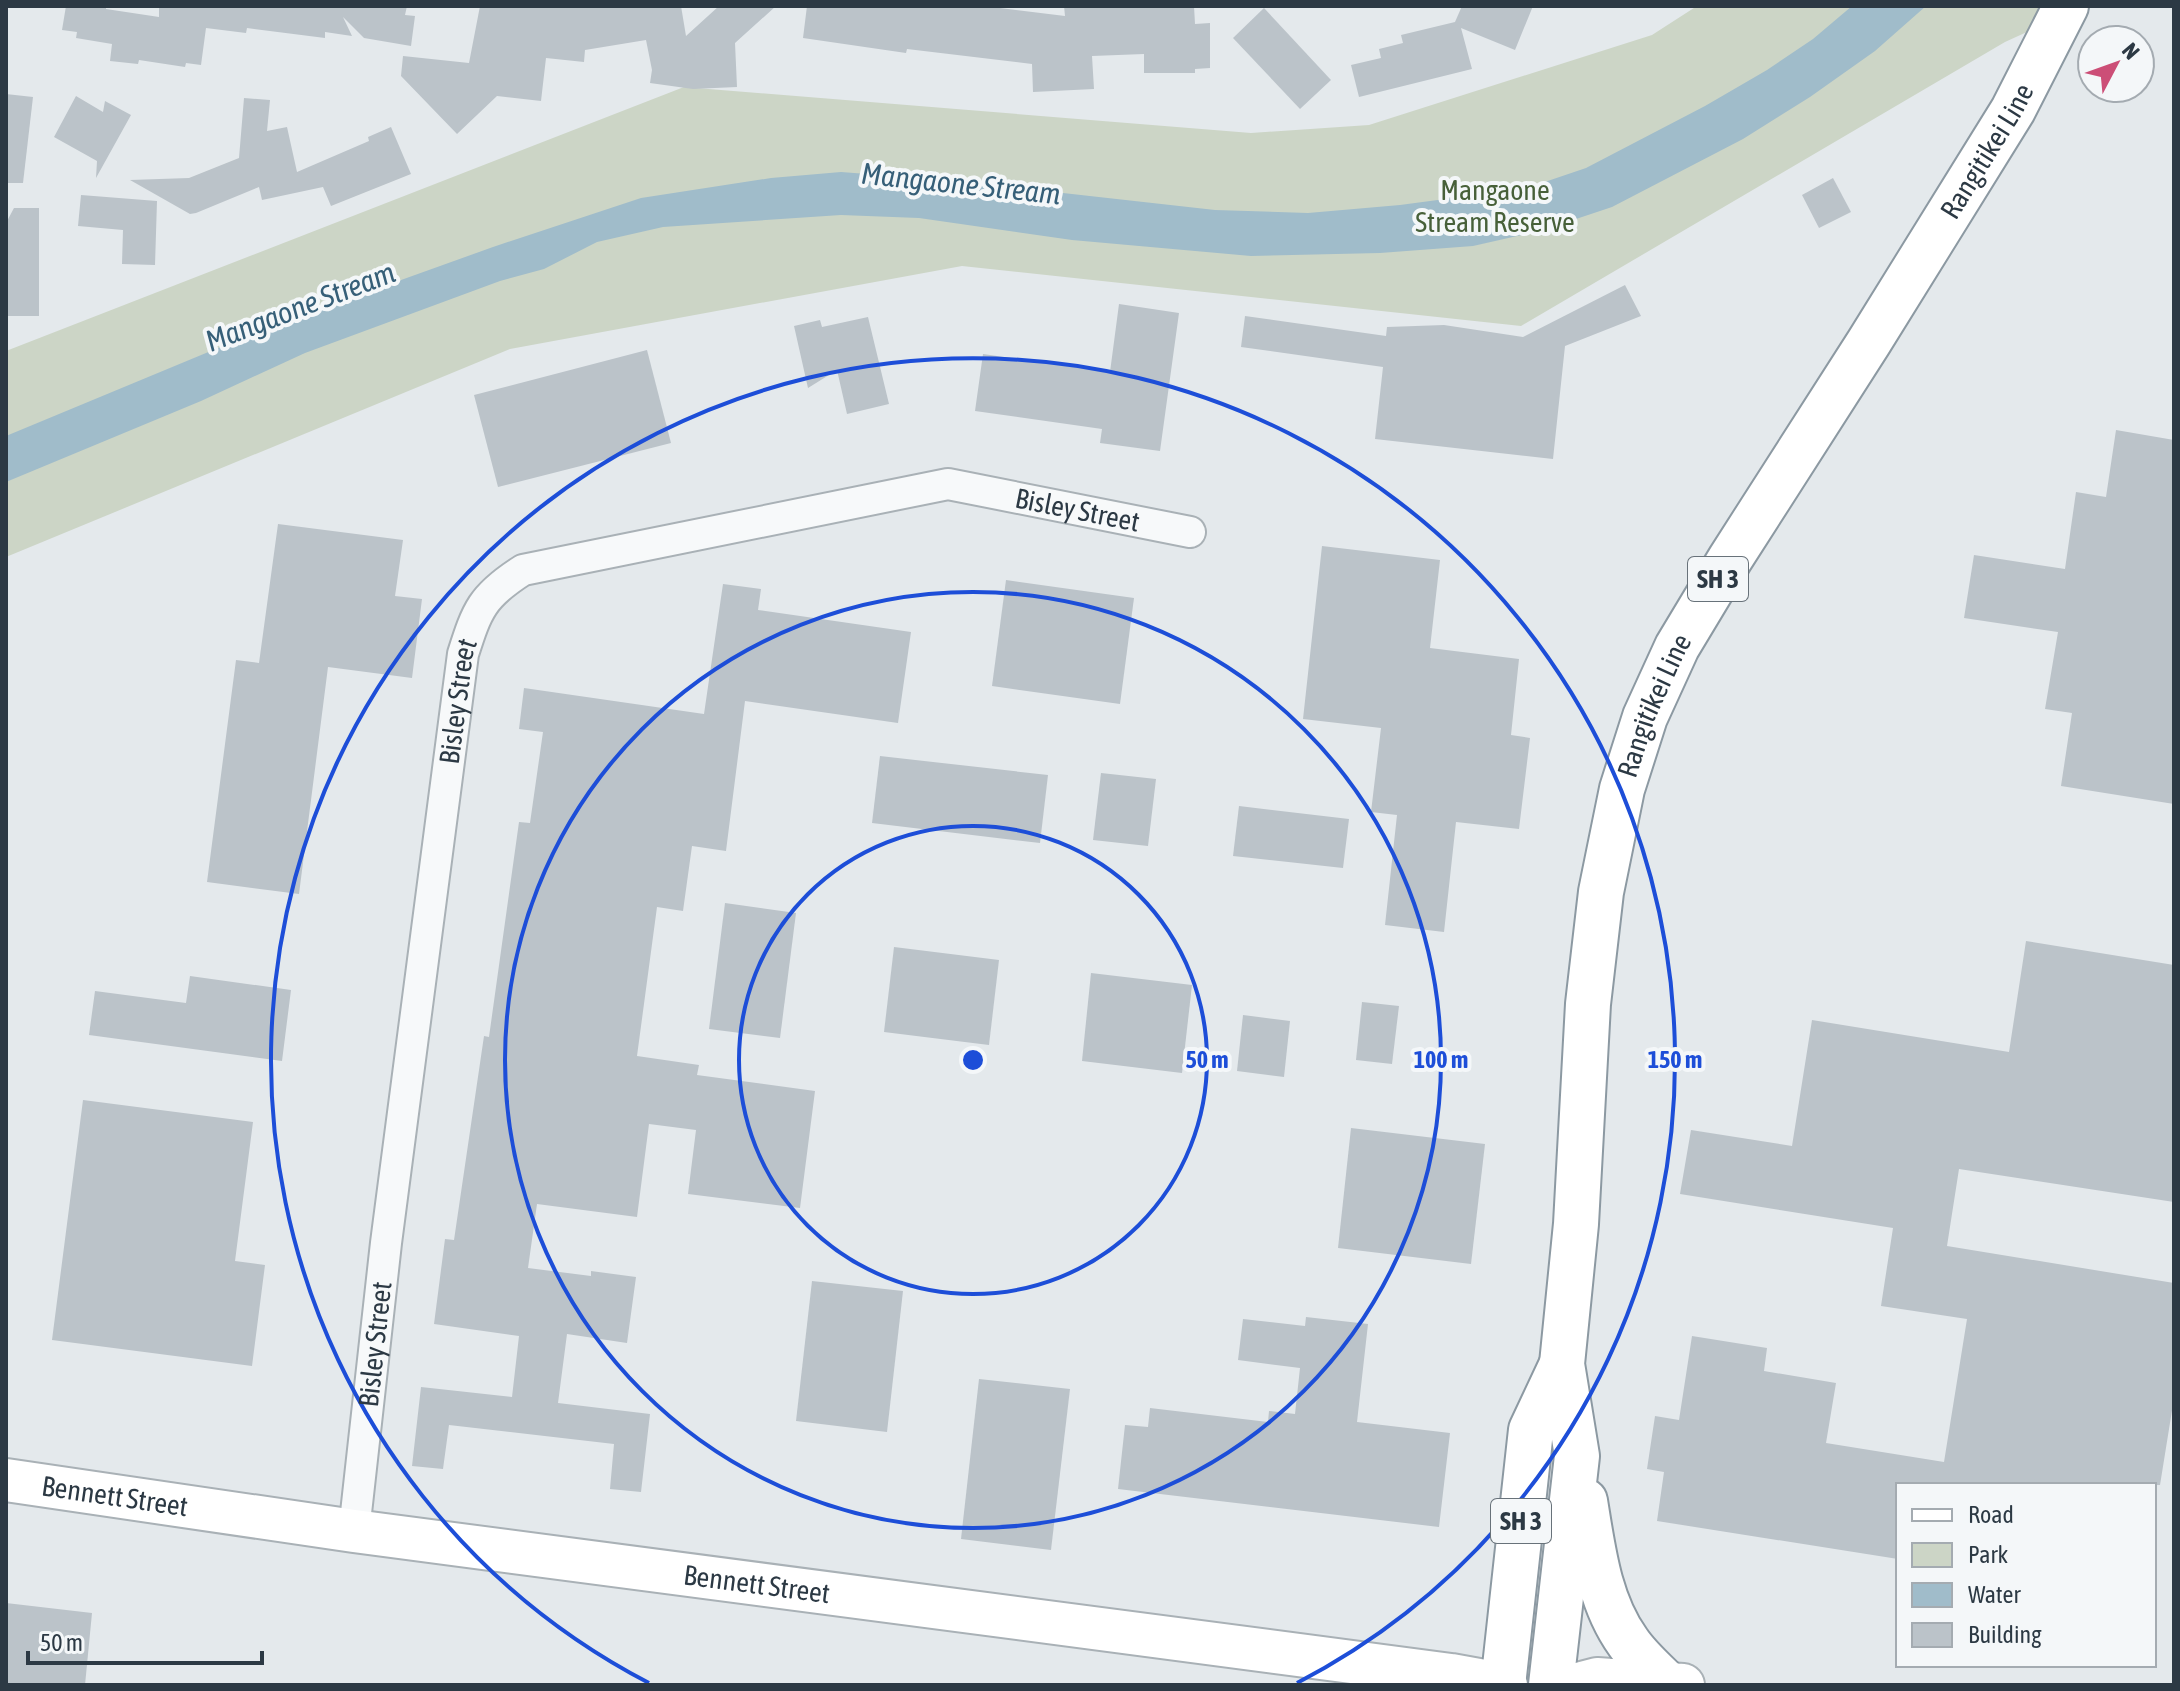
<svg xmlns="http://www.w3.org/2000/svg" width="2180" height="1691" font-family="'Asap Condensed',sans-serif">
<rect width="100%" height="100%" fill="#e4e9ec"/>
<polygon fill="#ccd5c6" points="1697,6 2084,6 2005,42 1521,326 962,266 510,349 6,557 6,351 684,87 1251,133 1369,125 1652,35"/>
<polygon fill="#a0bcca" points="1852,6 1926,6 1875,51 1810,97 1743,139 1612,207 1543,230 1473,246 1380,253 1251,256 1072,240 919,218 841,215 663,227 597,242 544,269 500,281 305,353 201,401 6,482 6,436 259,331 493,247 641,198 771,178 841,172 946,180 1215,210 1308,213 1400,205 1527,188 1586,168 1705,106 1767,70 1813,39"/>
<g fill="#bbc3c9">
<polygon points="66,6 106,6 106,9 159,17 159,6 407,6 405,15 415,16 411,46 364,38 343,17 352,36 325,32 325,38 247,28 246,33 206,28 201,65 186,63 185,67 139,60 138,64 110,61 112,44 76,38 77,32 62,30"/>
<polygon points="480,6 681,6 686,36 719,6 776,6 735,43 737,87 693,89 650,83 652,70 646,40 585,50 584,62 546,58 541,101 497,96 457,134 401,76 403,56 469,63"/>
<polygon points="807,6 984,6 1065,16 1064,6 1194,6 1195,24 1210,23 1210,68 1195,69 1195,73 1144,73 1144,54 1092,56 1094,89 1033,92 1032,64 907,49 906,53 803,38"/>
<polygon points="1462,6 1533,6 1515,50 1461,28 1472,69 1359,97 1351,65 1381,58 1379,49 1403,43 1401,35 1455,22"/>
<polygon points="1264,8 1331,80 1300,109 1233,38"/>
<polygon points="6,94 33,97 23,183 6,183"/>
<polygon points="76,96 103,112 105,101 131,115 96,178 97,161 54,137"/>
<polygon points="244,98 270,100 267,131 287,127 297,172 369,141 368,137 391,127 411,174 331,206 323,187 262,200 259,187 196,213 190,214 130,180 189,178 239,158"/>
<polygon points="1833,178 1851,212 1819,228 1802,195"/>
<polygon points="81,195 157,201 155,265 122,264 123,230 78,226"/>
<polygon points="14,208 39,208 39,316 6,316 6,223"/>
<polygon points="1625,285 1641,316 1565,346 1553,459 1375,439 1383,367 1241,347 1245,316 1386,336 1387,327 1444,325 1523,337"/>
<polygon points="1119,304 1179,313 1160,451 1100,443 1102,429 975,411 983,354 1110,372"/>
<polygon points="868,317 889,404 847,414 837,370 808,388 794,326 820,320 822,327"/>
<polygon points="647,350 671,443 498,487 474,395"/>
<polygon points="2116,430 2174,440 2174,804 2061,786 2072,713 2045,709 2058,632 1964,618 1974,555 2065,569 2076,492 2106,497"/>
<polygon points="278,524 403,540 395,596 422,599 412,678 328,667 299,894 207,882 236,660 259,663"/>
<polygon points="1322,546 1440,560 1430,648 1519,659 1511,735 1530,738 1519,829 1456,822 1444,932 1385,925 1397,815 1371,812 1381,728 1303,719"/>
<polygon points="1006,580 1134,598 1120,704 992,686"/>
<polygon points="723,584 761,589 758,610 911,632 898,723 745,701 726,851 692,846 683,911 657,907 637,1056 699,1065 697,1075 815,1091 800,1208 688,1194 696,1130 649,1124 637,1217 537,1204 528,1268 591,1276 591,1271 636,1277 627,1343 567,1334 558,1403 650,1414 641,1492 610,1489 614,1444 449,1425 443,1469 412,1466 421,1387 512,1397 519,1336 434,1324 445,1239 454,1240 484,1036 489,1037 519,822 530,823 543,732 519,729 524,688 704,714"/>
<polygon points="880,756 1048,775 1040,843 872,823"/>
<polygon points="1101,773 1156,779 1148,846 1093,840"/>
<polygon points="1239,806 1349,819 1343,868 1233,856"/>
<polygon points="725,903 796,913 780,1038 709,1029"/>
<polygon points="2026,941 2174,965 2174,1202 1959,1169 1947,1246 2174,1283 2174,1398 2160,1485 1898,1485 1898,1559 1657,1521 1664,1472 1647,1469 1655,1416 1679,1420 1692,1336 1767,1348 1764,1371 1836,1383 1826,1443 1944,1462 1967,1319 1881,1306 1893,1228 1680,1194 1691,1130 1792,1146 1812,1020 2009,1052"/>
<polygon points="894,947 999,960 989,1045 884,1032"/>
<polygon points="1091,973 1192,985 1182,1073 1082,1061"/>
<polygon points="190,976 291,990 282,1061 89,1035 95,991 186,1003"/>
<polygon points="1362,1002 1399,1006 1392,1064 1356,1060"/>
<polygon points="1243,1015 1290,1021 1284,1077 1237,1071"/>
<polygon points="83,1100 253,1122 235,1261 265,1265 252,1366 52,1340"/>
<polygon points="1351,1128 1485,1144 1471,1264 1338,1248"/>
<polygon points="812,1281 903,1291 887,1432 796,1421"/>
<polygon points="1306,1317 1368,1324 1357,1422 1450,1433 1439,1527 1118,1489 1125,1425 1148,1427 1150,1408 1268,1422 1269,1411 1295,1414 1300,1368 1238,1360 1243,1319 1305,1326"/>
<polygon points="979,1379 1070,1389 1051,1550 961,1539"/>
<polygon points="6,1603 92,1613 85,1685 6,1685"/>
</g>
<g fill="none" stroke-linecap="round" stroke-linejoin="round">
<defs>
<g id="street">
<path id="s1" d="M354,1531L386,1243L463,654C477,610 482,596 523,570L948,484L1190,532"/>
</g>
<g id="secondary">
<path id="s2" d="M6,1480L354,1531L1451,1675L1506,1685"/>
<polyline points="1574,1685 1597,1679 1683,1685"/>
</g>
<g id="highway">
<path d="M1585,1501C1593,1550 1599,1602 1628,1642C1638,1657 1653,1670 1666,1683"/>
<polyline points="1503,1685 1531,1430 1562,1364"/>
<path id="s3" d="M1551,1685L1577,1456L1562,1364L1576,1224L1588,1004L1601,892L1622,789L1645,717L1677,647L1730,559L1869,342L2013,110L2066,6"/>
</g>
</defs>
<use href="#street" stroke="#a9b1b6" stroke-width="34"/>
<use href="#secondary" stroke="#a9b1b6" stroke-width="46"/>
<use href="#highway" stroke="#8c99a2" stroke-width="48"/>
<use href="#street" stroke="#f7f9fa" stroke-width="30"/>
<use href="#secondary" stroke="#fff" stroke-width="42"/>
<use href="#highway" stroke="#fff" stroke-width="44"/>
</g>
<g fill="none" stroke="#1d4ed8" stroke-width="4">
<circle cx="973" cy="1060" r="234"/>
<circle cx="973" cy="1060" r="468"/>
<path d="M649 1683A702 702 0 1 1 1297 1683"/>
</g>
<g text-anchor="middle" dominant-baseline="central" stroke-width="8" stroke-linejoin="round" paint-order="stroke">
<g fill="#f4f7f9" stroke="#68727a" stroke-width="2">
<rect x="1688" y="557" width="60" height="44" rx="6"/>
<rect x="1491" y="1499" width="60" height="44" rx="6"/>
</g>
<g font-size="26" font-weight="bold" fill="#2c3944">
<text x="1718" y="579">SH 3</text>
<text x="1521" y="1521">SH 3</text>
</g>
<g font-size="28" fill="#2c3944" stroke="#f4f7f9">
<text stroke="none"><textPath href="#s3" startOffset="1640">Rangitikei Line</textPath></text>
<text stroke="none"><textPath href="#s1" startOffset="1556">Bisley Street</textPath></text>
<text stroke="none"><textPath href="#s1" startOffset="836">Bisley Street</textPath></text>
<text stroke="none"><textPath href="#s3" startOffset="992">Rangitikei Line</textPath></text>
<text stroke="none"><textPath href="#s1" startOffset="188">Bisley Street</textPath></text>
<text stroke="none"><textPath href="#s2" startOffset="110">Bennett Street</textPath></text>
<text stroke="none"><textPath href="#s2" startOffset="758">Bennett Street</textPath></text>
</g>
<g font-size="28" fill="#476039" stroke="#f4f7f9">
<text x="1495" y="190">Mangaone<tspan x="1495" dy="32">Stream Reserve</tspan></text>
</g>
<g font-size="30" font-style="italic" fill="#365f78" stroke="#f4f7f9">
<text transform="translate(961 183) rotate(6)">Mangaone Stream</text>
<text transform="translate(300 306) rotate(-21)">Mangaone Stream</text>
</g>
</g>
<circle cx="973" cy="1060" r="12" fill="#1d4ed8" stroke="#f4f7f9" stroke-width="4"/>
<g font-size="24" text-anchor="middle" font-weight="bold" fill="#1d4ed8" stroke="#f4f7f9" stroke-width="8" stroke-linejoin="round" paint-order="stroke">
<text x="1207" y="1068">50 m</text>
<text x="1441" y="1068">100 m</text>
<text x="1675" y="1068">150 m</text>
</g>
<rect width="2180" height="1691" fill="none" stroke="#2c3944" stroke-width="16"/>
<rect x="1896" y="1483" width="260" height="184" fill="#f4f7f9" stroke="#a4abb1" stroke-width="2"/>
<rect x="1912" y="1509" width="40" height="12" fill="#ffffff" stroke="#a4abb1" stroke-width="2"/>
<text x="1968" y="1523" font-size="24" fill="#2c3944">Road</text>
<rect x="1912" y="1543" width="40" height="24" fill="#ccd5c6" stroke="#a4abb1" stroke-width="2"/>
<text x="1968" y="1563" font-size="24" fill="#2c3944">Park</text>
<rect x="1912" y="1583" width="40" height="24" fill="#a0bcca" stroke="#a4abb1" stroke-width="2"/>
<text x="1968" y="1603" font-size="24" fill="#2c3944">Water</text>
<rect x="1912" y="1623" width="40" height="24" fill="#bbc3c9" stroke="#a4abb1" stroke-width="2"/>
<text x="1968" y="1643" font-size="24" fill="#2c3944">Building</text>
<g transform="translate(2116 64) rotate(49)"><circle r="38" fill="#f4f7f9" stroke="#a4abb1" stroke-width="2"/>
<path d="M0-6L14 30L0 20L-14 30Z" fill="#cc4e77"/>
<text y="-12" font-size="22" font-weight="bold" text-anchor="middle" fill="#2c3944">N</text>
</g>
<path d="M28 1651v12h234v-12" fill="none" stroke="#2c3944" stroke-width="4"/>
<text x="40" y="1651" font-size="24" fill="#2c3944" stroke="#f4f7f9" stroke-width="6" paint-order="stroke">50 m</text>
</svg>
